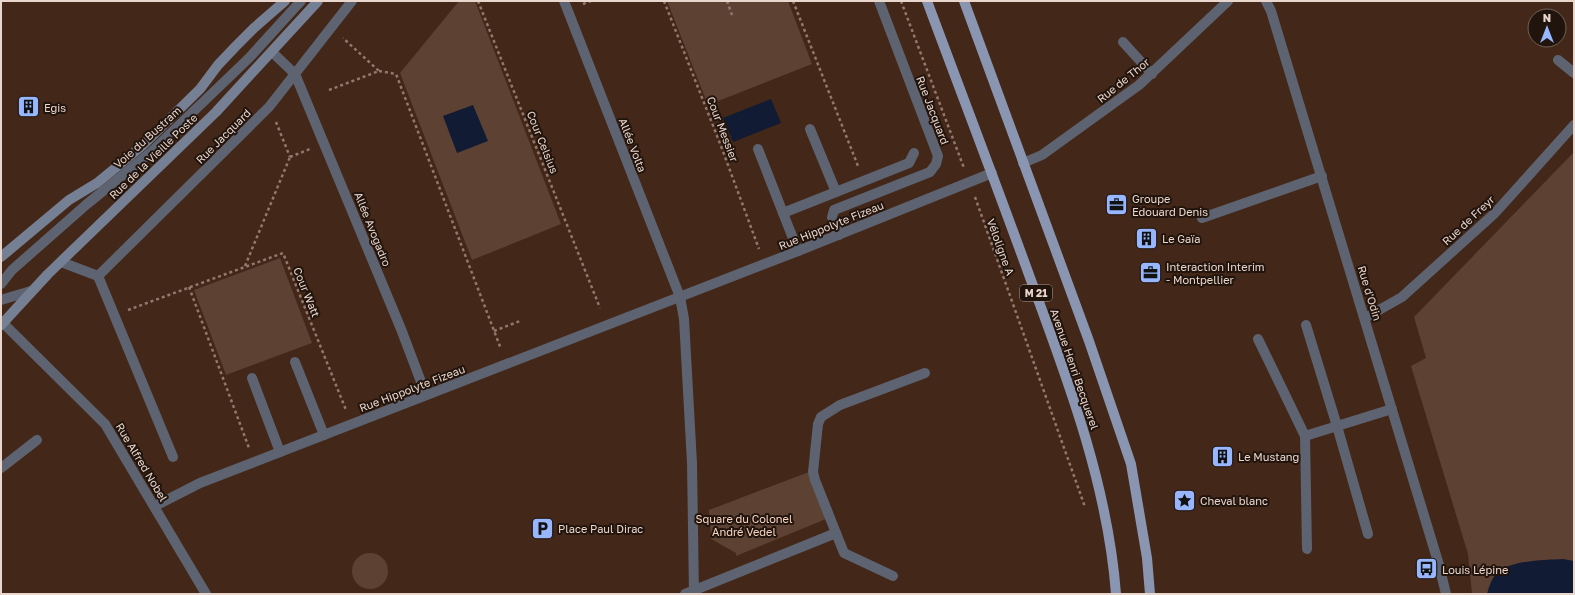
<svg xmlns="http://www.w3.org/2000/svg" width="1575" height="595" font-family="'Golos Text',sans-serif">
<rect width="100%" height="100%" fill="#432718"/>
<g fill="#5d4133">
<polygon points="459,1 475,1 561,224 472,260 400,73"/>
<polygon points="667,1 788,1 812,64 708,105"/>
<polygon points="1574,152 1574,594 1472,594 1468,554 1411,366 1426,358 1414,317"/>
<polygon points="280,258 312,343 226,375 194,290"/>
<polygon points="809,472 826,519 736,556 736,553 711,539 709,510"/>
<circle cx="370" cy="571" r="18"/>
</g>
<g fill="#111b33">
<polygon points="771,99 781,123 733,142 723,118"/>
<polygon points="473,105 488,141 457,153 443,116"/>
<path d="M1563,559L1574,561V594H1487C1489,587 1491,580 1496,574C1509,560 1545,560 1563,559Z"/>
</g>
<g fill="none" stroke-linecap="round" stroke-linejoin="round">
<g stroke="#91796d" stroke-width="2.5" stroke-dasharray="3 3" stroke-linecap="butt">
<polyline points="478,1 600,308"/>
<polyline points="664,1 721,146 759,249"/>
<polyline points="727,1 732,15"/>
<polyline points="793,1 858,166"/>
<polyline points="901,1 964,168"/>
<polyline points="583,4 591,1"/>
<polyline points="379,71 396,74 501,349"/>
<polyline points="329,90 379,71 343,38"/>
<polyline points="276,122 290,157"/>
<polyline points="290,157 310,149"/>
<polyline points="975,197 1085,507"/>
<polyline points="245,266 290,157"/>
<polyline points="189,287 249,448"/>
<polyline points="128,310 283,253 346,410"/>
<polyline points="494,331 520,321"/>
</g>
<g stroke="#5d6370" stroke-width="10">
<polyline points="564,1 680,297"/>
<polyline points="1123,42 1152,74"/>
<polyline points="272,52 295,74 401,329 426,395"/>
<polyline points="1558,60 1574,73"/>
<polyline points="810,129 836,192"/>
<polyline points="758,149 783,213"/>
<polyline points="1202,218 1322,176"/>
<polyline points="798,251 783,213 909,163 914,153"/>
<polyline points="1,284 12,270 87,204 150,153 249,58 301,1"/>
<polyline points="1,300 31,291"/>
<polyline points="1306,325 1337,426 1368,534"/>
<polyline points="1258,339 1305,436 1392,409"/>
<polyline points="295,362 324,435"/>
<polyline points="252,378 280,452"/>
<polyline points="1305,436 1307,549"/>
<polyline points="1,468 37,440"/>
<polyline points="836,533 815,480 813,472 818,424 821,417 840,405 925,373"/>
</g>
<g stroke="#5d6370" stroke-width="10">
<polyline points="1266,1 1271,11 1439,565 1446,594"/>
<polyline points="1023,163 1042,155 1139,85 1228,1"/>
<polyline points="839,235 832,217 834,210 930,172 936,164 938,156 879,1"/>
<polyline points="61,262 98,276 269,107 352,1"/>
<polyline points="98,276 173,457"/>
<polyline points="680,297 684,319 692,463 694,594"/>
<polyline points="1365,318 1402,297 1495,213 1574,125"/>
<polyline points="3,323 105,424 206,594"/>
<polyline points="155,506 200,483 798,251 992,173"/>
<polyline points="685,594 836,533 844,553 893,576"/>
</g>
<g stroke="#768095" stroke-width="10">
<polyline points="1,257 69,200 97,183 142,146 200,89 218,65 236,46 254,28 285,1"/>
<polyline points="1,325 48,274 216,112 318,1"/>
</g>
<g stroke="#8a96b1" stroke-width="10">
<path d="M927,1C962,95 998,189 1032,283C1069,383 1108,487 1116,594"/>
<polyline points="964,1 1089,341 1131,464 1147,558 1150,594"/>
</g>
</g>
<defs>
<symbol id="building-square" viewBox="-11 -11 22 22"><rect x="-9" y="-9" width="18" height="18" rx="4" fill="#97b6fd" stroke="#21140d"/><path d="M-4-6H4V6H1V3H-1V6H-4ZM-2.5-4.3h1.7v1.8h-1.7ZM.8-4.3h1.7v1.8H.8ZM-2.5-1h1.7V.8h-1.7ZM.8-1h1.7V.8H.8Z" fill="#111"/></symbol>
<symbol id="office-square" viewBox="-11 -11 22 22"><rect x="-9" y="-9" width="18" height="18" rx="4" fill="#97b6fd" stroke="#21140d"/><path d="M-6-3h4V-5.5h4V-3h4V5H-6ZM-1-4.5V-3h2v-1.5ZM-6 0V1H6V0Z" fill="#111"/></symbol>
<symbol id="sight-square" viewBox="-11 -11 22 22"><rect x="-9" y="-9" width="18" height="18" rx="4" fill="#97b6fd" stroke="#21140d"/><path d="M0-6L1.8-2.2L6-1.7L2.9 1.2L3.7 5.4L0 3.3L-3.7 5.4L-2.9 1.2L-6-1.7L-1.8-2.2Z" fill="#111"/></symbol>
<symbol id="parking-square" viewBox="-11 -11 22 22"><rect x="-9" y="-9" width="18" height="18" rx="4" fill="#97b6fd" stroke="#21140d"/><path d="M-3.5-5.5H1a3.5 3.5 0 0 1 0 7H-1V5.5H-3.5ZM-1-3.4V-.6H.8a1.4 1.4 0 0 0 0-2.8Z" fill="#111"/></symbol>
<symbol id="bus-square" viewBox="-11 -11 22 22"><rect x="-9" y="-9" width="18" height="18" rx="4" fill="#97b6fd" stroke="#21140d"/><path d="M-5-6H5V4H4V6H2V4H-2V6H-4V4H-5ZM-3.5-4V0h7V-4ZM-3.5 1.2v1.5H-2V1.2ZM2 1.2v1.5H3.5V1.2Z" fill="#111"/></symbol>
</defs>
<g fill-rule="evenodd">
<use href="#building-square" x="16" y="94" width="25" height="25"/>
<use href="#office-square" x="1104" y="192" width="25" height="25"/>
<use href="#building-square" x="1134" y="226" width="25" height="25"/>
<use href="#office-square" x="1138" y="260" width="25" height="25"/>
<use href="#building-square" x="1210" y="444" width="25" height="25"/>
<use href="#sight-square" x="1172" y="488" width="25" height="25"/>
<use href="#parking-square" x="530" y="516" width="25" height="25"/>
<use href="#bus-square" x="1414" y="556" width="25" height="25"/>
</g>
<g text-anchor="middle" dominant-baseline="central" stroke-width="4" stroke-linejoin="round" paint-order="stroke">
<rect fill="#21140d" stroke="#ad9c93" stroke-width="1" x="1020" y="285" width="32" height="16" rx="3"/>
<g font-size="10" font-weight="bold" fill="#e9d6cd">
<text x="1036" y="293">M 21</text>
</g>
<g font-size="11" fill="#e9d6cd" stroke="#21140d">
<text transform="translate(1123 80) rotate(-39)">Rue de Thor</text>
<text transform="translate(933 110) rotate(69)">Rue Jacquard</text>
<text transform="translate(723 129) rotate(69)">Cour Messier</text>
<text transform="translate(223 136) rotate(-45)">Rue Jacquard</text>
<text transform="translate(147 137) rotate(-42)">Voie du Bustram</text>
<text transform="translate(543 142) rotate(68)">Cour Celsius</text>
<text transform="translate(633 145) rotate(69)">Allée Volta</text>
<text transform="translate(153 156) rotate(-44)">Rue de la Vieille Poste</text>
<text transform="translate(1468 220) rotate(-43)">Rue de Freyr</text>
<text transform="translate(831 225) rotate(-22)">Rue Hippolyte Fizeau</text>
<text transform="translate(373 229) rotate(68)">Allée Avogadro</text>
<text transform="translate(1001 247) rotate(70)">Véloligne A</text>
<text transform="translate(307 292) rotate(68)">Cour Watt</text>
<text transform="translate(1370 293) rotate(73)">Rue d'Odin</text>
<text transform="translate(1075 369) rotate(71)">Avenue Henri Becquerel</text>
<text transform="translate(412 388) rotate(-21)">Rue Hippolyte Fizeau</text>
<text transform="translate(142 462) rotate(59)">Rue Alfred Nobel</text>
</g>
<g font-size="11" fill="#e9d6cd" stroke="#21140d" text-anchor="start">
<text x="44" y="107">Egis</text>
<text x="1132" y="198">Groupe<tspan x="1132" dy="13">Edouard Denis</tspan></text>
<text x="1162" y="238">Le Gaïa</text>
<text x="1166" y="266">Interaction Interim<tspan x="1166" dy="13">- Montpellier</tspan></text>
<text x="1238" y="456">Le Mustang</text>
<text x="1200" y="500">Cheval blanc</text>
<text x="558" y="528">Place Paul Dirac</text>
<text x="1442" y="569">Louis Lépine</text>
</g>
<g font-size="11" fill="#f7d3c1" stroke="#21140d">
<text x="744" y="518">Square du Colonel<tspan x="744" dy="13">André Vedel</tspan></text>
</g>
</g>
<rect width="1575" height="595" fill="none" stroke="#e9d6cd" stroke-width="4"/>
<g transform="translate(1547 28)"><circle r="19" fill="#21140d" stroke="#71625a"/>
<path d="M0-3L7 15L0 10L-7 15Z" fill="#97b6fd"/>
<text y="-6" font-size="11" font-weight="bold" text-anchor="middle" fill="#e9d6cd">N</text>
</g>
</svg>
